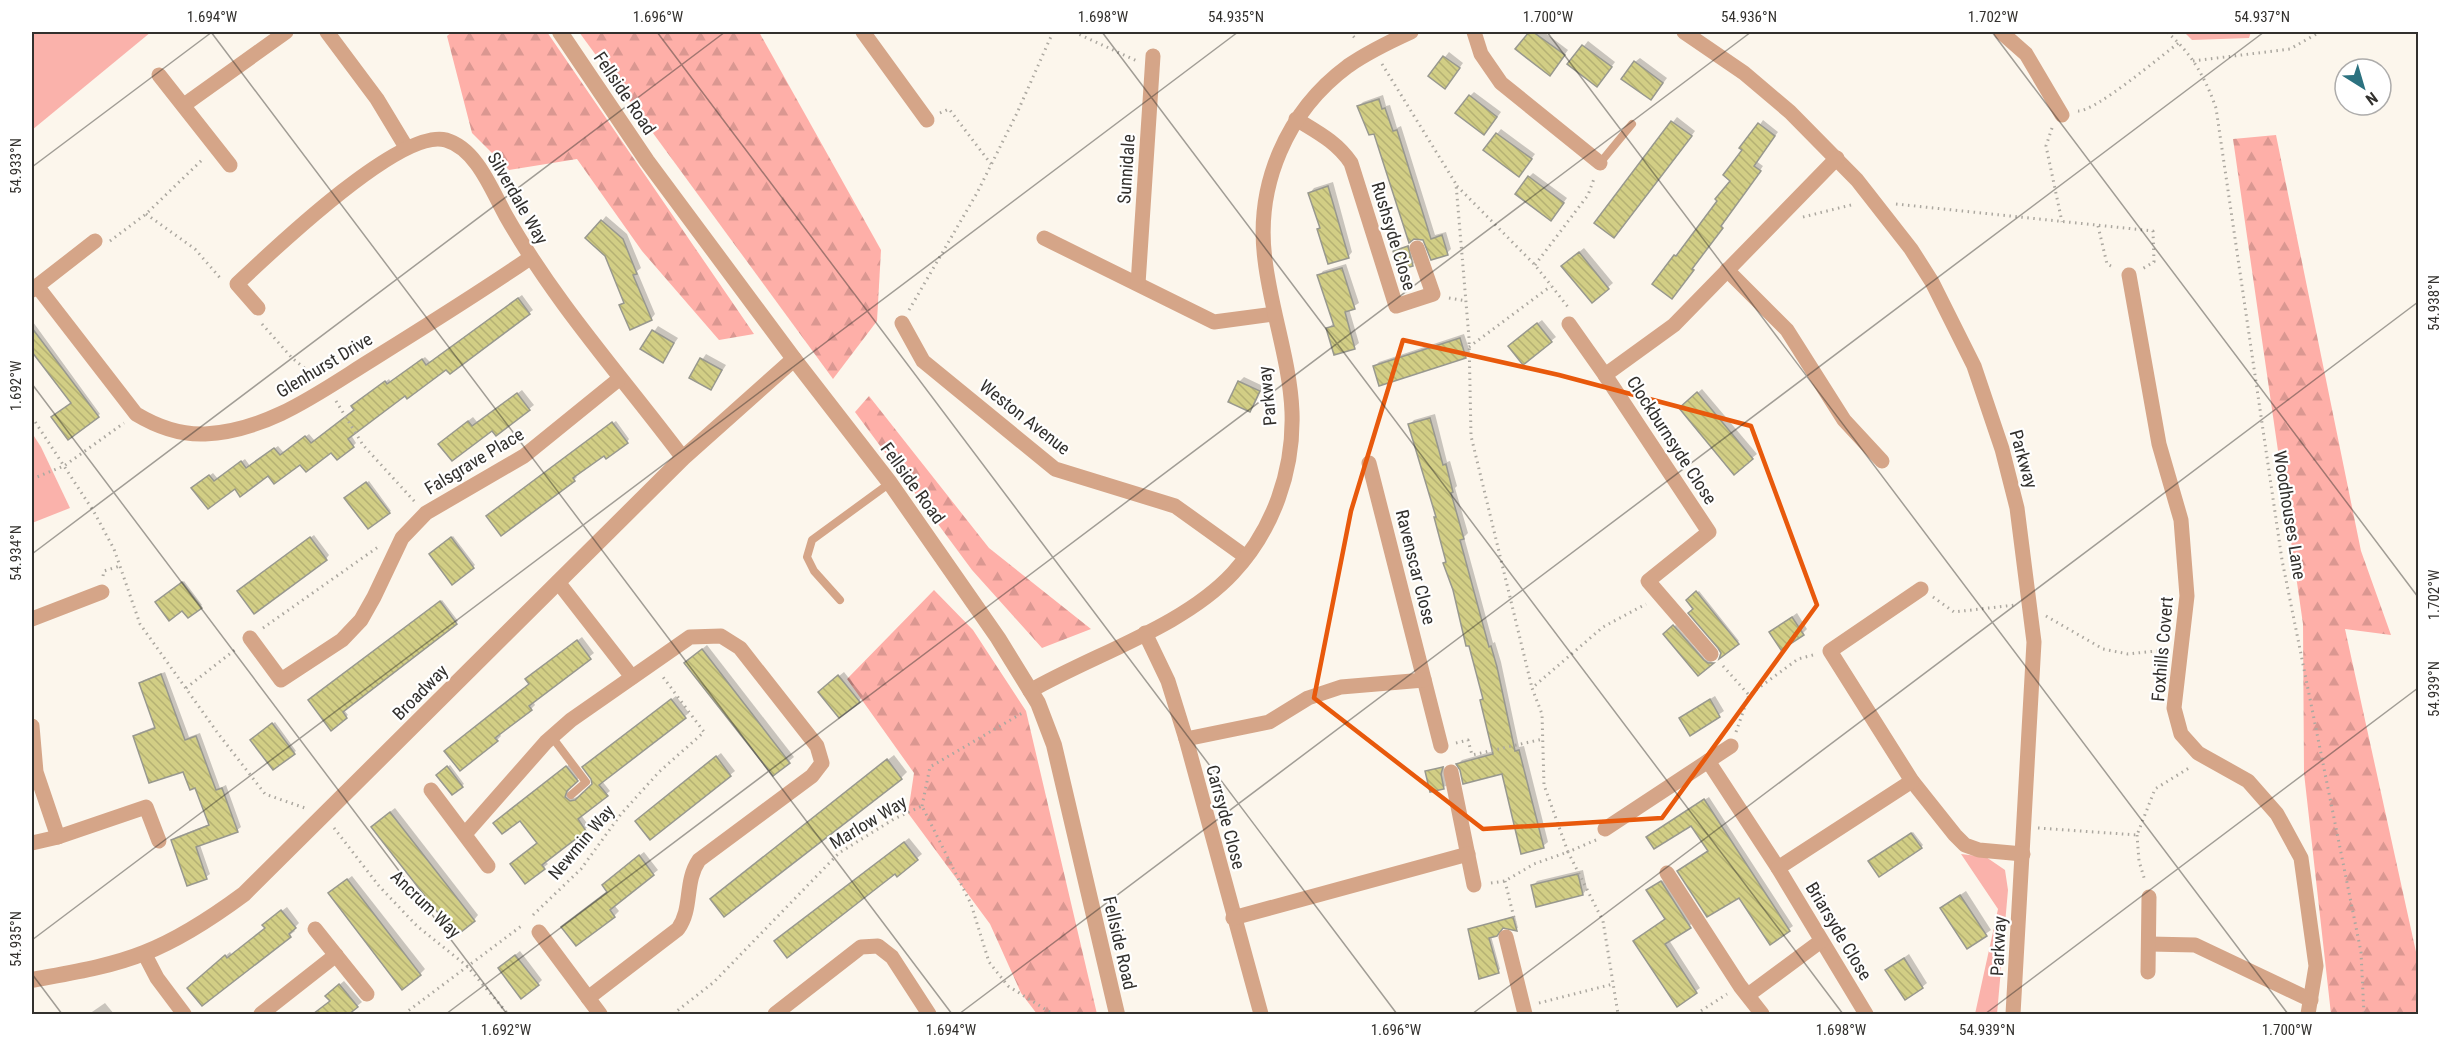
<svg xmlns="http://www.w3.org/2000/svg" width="2450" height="1046" font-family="'Roboto Condensed',sans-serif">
<defs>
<pattern id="forest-firs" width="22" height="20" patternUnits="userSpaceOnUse" patternTransform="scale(1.5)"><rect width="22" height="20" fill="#feafa8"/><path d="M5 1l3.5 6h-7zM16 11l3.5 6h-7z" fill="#da9791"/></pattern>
<pattern id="building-back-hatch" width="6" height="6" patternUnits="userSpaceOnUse" patternTransform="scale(1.5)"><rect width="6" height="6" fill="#d2ce85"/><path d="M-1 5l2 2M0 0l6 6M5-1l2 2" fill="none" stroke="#b5b173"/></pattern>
</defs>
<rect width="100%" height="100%" fill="#fcf6ec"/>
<g fill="#fab2ab">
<polygon points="32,32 151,32 32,130"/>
<polygon points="2184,32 2251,32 2249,38 2192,40"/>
<polygon points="32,433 41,447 70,508 32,523"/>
<polygon points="1961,854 1986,857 2005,870 2008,890 1997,1014 1975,1014 1998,909"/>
</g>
<g fill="url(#forest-firs)">
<polygon points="452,32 547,32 754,334 719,340 642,251 577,159 509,170 472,133 447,36"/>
<polygon points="579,32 759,32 881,250 877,321 833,379"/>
<polygon points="2276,135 2361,551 2391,635 2345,629 2418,961 2418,1005 2415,1014 2331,1014 2304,773 2303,624 2233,139"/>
<polygon points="869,396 989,548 1091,629 1042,648 972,570 855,412"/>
<polygon points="934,590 973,630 1026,711 1097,1014 1037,1014 1021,993 990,924 908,813 914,773 847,679"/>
</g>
<g fill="#0003">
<polygon points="1531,32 1544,32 1568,50 1554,69 1517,49"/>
<polygon points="1588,41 1615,62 1601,80 1570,64"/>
<polygon points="1449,52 1463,63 1449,82 1430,76"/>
<polygon points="1640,58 1667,78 1655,94 1635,62"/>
<polygon points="1474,92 1501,112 1489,128 1470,96"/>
<polygon points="1383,95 1386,106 1390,105 1397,128 1401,126 1435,235 1446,232 1451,249 1447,253 1432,258 1375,132 1359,106 1363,102"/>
<polygon points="1677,117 1695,131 1619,232 1596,222"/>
<polygon points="1763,120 1778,132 1756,161 1763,166 1675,294 1675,256 1681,253 1732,180 1744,149"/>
<polygon points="1501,129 1535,154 1523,170 1497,134"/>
<polygon points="1533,173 1567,198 1555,214 1529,177"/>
<polygon points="1333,182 1352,252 1348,257 1321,227 1310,193 1314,188"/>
<polygon points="606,216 627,234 641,268 637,271 655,314 651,319 621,306 625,302 602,221"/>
<polygon points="1409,245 1414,263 1412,265 1395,251"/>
<polygon points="1584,248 1613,283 1592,301 1568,261"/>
<polygon points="1346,264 1359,303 1349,309 1359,343 1354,347 1328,328 1334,323 1319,276 1323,271"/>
<polygon points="522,295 533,310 529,313 450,372 447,368 405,394 351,435 356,443 353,446 332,451 235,487 197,485 213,473 218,479 245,459 250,466 278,446 284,453 309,434 315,441 356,410 354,406 389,379 391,382 425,357 430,362"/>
<polygon points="1542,320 1556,337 1551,341 1514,341"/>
<polygon points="33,322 100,414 68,437 73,403 34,353 32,355"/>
<polygon points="658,326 678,338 662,361 642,349"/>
<polygon points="1464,334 1470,352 1465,357 1374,367 1379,362"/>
<polygon points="706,354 726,365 711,388 691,377"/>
<polygon points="1244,377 1263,386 1254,406 1250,410 1239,382"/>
<polygon points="1702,389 1757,454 1752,458 1685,404"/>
<polygon points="522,390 534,405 529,409 492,429 445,439 473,417 478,423"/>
<polygon points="1435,414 1447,462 1450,461 1457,486 1455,488 1468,533 1464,537 1493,643 1495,642 1501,662 1519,747 1524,746 1548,842 1543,846 1503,772 1458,764 1462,760 1494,751 1482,700 1484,698 1445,564 1447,561 1437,516 1410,424 1414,420"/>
<polygon points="616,421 629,439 627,442 604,454 575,475 577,477 574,480 491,513"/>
<polygon points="369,481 391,511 389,512 348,497"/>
<polygon points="314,535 329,555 326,559 243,588"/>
<polygon points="453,536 475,565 452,583 433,552"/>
<polygon points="184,581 202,605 188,616 183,608 158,600"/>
<polygon points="1699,591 1739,641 1722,655 1722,653 1688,600"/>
<polygon points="442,600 458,621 344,710 348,715 331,728 312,698"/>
<polygon points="1797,613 1807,629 1803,633 1771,632"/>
<polygon points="1676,625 1705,659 1713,662 1699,674 1665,634"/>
<polygon points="582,637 594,653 533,701 535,705 531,709 499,733 501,736 497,740 460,769 530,684 532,675"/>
<polygon points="707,645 794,757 773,774 690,659"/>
<polygon points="165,672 189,737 200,733 220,788 226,785 241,827 237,830 200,845 210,874 206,877 188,884 172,841 176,837 210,824 196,786 184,770 135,737 139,733 156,726 140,683 144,680"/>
<polygon points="844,672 863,696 859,701 824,688"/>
<polygon points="676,696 689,713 602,781 610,791 581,815 589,826 545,861 548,864 525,882 539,843 520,819 499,819 571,763 581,776 570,786 568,793 574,798 580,796 593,784 588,764"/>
<polygon points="1715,696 1724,711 1690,734 1681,718"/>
<polygon points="275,722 296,751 273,768 254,738"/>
<polygon points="721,753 735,771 650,838 641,816"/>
<polygon points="894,755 907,772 901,778 724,915 718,894"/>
<polygon points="450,765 464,784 452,793 438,775"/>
<polygon points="1444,766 1446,786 1431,791 1427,772"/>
<polygon points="1709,797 1793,926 1770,943 1738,896 1679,871 1709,850 1692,824 1652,834"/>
<polygon points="395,808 478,915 474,920 377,822"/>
<polygon points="1913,832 1923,845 1921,847 1872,859"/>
<polygon points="909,838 922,854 897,875 895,872 781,937"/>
<polygon points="644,852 658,870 614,905 619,911 614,916 576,944 609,891 608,880"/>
<polygon points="1583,870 1587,889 1583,894 1533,886 1537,881"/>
<polygon points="352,876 425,969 420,974 335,889"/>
<polygon points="1665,879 1693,923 1669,940 1700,988 1677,1005 1635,941 1666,918 1652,887"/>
<polygon points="1966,891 1991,930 1967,947 1947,904"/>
<polygon points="287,907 299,923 293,929 295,931 202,1004 194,983 230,952 232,955 266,928 269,921"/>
<polygon points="1515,916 1518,928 1516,929 1503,926 1491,936 1500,969 1498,971 1470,929"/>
<polygon points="520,951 542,980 538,984 504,964"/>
<polygon points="1909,954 1927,983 1922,987 1887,970"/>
<polygon points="344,981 362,1002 347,1014 313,1014 331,1000 332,991"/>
<polygon points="105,1003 114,1014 89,1014"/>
</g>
<g fill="url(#building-back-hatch)" stroke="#98988e" stroke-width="1.5">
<polygon points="1529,32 1533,32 1565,55 1550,76 1515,49"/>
<polygon points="1582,45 1612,67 1597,87 1567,64"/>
<polygon points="1443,56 1460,68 1445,89 1428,76"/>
<polygon points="1634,61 1663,83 1651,100 1621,79"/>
<polygon points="1469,95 1497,117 1484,135 1455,113"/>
<polygon points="1379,99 1382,109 1385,108 1393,131 1397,130 1431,239 1442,235 1448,255 1431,260 1423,240 1414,239 1409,243 1374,134 1369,135 1357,106"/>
<polygon points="1671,121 1692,136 1614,238 1594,223"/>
<polygon points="1758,123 1775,136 1754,166 1761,171 1721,226 1723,228 1692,269 1694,270 1672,299 1652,284 1674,255 1676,256 1717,201 1715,199 1730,181 1723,175 1742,150 1739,148"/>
<polygon points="1496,133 1532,159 1519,177 1483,150"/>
<polygon points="1528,176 1564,203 1551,221 1515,194"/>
<polygon points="1328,186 1349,258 1328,264 1317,229 1320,228 1308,193"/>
<polygon points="601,220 623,239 637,274 633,275 652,320 630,330 619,305 624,303 605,256 585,238"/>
<polygon points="1408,246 1413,266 1399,270 1393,251"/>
<polygon points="1579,252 1609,289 1592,303 1561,266"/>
<polygon points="1342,268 1355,309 1345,312 1355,349 1334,355 1326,328 1334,326 1317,275"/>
<polygon points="518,298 530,314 450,374 446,370 407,399 405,396 348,439 354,447 337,460 331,453 306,472 300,465 274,484 268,476 240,497 235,489 208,509 191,488 209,475 214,481 241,461 246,468 274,448 280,455 305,436 311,443 354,410 351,406 385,381 387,384 422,359 426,365"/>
<polygon points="1537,323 1552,342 1523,365 1508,346"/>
<polygon points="32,328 99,417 68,440 51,417 71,403 32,352"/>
<polygon points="652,330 674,343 663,363 640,349"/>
<polygon points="1460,338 1466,358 1379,386 1373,366"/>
<polygon points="700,358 722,370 711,390 689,378"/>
<polygon points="1238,381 1260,391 1250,412 1228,402"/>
<polygon points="1697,392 1753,459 1734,475 1679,408"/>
<polygon points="517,393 530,410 496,436 492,431 452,461 438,444 468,421 472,426"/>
<polygon points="1430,418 1443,465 1446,464 1453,492 1451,493 1464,539 1460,540 1489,647 1491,646 1497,667 1515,751 1519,750 1544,848 1521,854 1502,774 1463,784 1460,770 1456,764 1493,754 1480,700 1483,699 1469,646 1466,646 1453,590 1443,563 1446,562 1434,517 1436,517 1408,424"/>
<polygon points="612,422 628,443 606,459 604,456 573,478 575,481 501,536 486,516"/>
<polygon points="366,482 390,513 368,529 344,498"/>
<polygon points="310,537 327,560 254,614 237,591"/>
<polygon points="451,537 474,568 452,585 429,554"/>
<polygon points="182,582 202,608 188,618 182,611 169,621 155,602"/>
<polygon points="1696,591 1739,644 1719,659 1721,653 1718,648 1688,613 1693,609 1686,600"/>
<polygon points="440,601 457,624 343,712 347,718 331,731 308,700"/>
<polygon points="1792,617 1804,635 1781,650 1769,632"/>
<polygon points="1673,625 1704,660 1708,663 1714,663 1698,676 1663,634"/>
<polygon points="577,640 591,659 529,706 532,710 495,738 498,741 460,771 444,751 529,684 525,679"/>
<polygon points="702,649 790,763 773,776 684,663"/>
<polygon points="161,674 185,740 196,736 216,790 222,788 238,832 196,847 207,879 187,886 171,840 209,825 195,788 190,790 183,772 149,783 133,736 155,728 139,683"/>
<polygon points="838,675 860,702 839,718 818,692"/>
<polygon points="671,699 686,718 599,785 608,796 578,819 586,831 542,865 545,869 525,884 510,864 537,843 520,821 502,834 493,823 566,766 578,781 567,791 565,797 570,801 575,800 592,784 591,779 582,767"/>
<polygon points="1710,699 1720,717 1690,736 1679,718"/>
<polygon points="272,723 295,754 273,770 250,740"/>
<polygon points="716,756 731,776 650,840 635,821"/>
<polygon points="887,759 902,779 724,917 710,899"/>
<polygon points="447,766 463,787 452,795 436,775"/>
<polygon points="1443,767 1441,774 1444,789 1430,792 1425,771"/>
<polygon points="1704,799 1790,931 1770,945 1739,898 1707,917 1677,871 1708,851 1691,826 1654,849 1646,837"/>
<polygon points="390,812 475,921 456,936 371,827"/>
<polygon points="1911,833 1922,848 1879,877 1868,861"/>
<polygon points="904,842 918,860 897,877 895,874 787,958 774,941"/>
<polygon points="639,855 654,875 610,910 615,917 576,946 561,927 607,892 602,885"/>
<polygon points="1578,874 1583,895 1536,907 1531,885"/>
<polygon points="347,879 421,975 402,990 328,893"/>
<polygon points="1661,881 1691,928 1665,944 1697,993 1677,1007 1633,941 1665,919 1646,890"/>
<polygon points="1960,895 1987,936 1967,949 1940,908"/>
<polygon points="281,910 296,928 289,934 291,937 202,1006 187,988 225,955 227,958 265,928 262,925"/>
<polygon points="1513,917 1517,931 1503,928 1497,936 1489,938 1499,973 1479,979 1468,929"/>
<polygon points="515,955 539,985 521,999 498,968"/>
<polygon points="1904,958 1923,988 1905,1000 1885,970"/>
<polygon points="339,984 358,1007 349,1014 313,1014 330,1001 325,996"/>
</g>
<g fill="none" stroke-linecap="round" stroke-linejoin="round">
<g stroke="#aca8a0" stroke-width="3" stroke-dasharray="1.5 4.5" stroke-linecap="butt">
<polyline points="1074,32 1137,61"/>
<polyline points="1349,32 1357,40"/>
<path d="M2167,32C2192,54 2205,77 2216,108L2282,560L2361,952L2364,1014"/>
<polyline points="2193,61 2290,49 2320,32"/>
<polyline points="1382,64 1456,184 1469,338 1471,436 1532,688"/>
<path d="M2078,111C2095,112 2162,55 2180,42"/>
<polyline points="940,113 949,109 991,164"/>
<polyline points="2052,128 2046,146 2062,222"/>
<polyline points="1457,186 1535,265 1568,307"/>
<polyline points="1896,204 2153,231 2154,262 2142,269"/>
<polyline points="146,214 195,249 221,279"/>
<polyline points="1803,217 1855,204"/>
<polyline points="2098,226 2107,264 2115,268"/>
<polyline points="110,241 146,214 204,158"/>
<polyline points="1535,265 1588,195 1595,176"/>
<polyline points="1449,298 1466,301"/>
<polyline points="909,310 977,193 1017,113 1053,32"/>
<polyline points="262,324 292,358 314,376"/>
<polyline points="1469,347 1551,286"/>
<polyline points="336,401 363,445 415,502"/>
<polyline points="32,417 94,512 114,549 140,624 217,732 265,794 305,808"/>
<polyline points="32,479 64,466 124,423"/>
<polyline points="103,576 104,571 120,566"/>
<polyline points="1933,597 1954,612 2015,605"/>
<polyline points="2046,616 2103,649 2128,654 2165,650"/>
<polyline points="263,628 378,547"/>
<polyline points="1723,666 1748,694"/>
<polyline points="186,688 236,649"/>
<polyline points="1736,732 1749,695 1798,659 1813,655"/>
<polyline points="1456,743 1468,740 1472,755 1543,739"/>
<polyline points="922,806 930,767 1024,712"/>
<polyline points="334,828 379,886 417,926 467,966 508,1014"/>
<polyline points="2038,828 2137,835 2155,789 2189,768"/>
<polyline points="2137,835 2139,861 2145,881"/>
<polyline points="1596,840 1568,852 1603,921 1618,1014"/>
<polyline points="1505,881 1515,922"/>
<polyline points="1491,883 1505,881 1534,864 1568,852 1544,785 1542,714 1532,688 1603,627 1646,604"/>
<polyline points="533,915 581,869 621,814 659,772 704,732 663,677"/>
<polyline points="1539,1003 1613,984"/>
<polyline points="2364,1013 2372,1014"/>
<polyline points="404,1014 524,924"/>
<polyline points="673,1014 714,982 839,853 894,819 922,806 971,904 989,962 1008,986 1053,1014"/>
<polyline points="1696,1014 1727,994"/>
</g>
<g stroke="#d5a588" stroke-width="8">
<polyline points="1600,163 1632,124"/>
<polyline points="840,600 814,571 807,557 812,540 890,483"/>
<polyline points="552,737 586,782 571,795"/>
</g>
<g stroke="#d5a588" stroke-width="15">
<polyline points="327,32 377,99 406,147"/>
<polyline points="863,32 927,120"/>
<polyline points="1474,32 1481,54 1501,83 1600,163"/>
<polyline points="1684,32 1744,73 1790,112 1857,180 1911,249 1932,282 1974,366 2002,449 2017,508 2034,642 2013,1014"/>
<polyline points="2001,32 2026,54 2062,115"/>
<polyline points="159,75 230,165"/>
<polyline points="184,105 286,32"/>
<path d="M1296,119C1317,132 1337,142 1351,163L1396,306L1433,294L1417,248"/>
<polyline points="1044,238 1214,322 1274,314"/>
<polyline points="1727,270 1787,330 1844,420 1882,461"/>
<polyline points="2129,275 2159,444 2181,520 2187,596 2174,708 2181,734 2198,753 2248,781 2277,814 2301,858 2316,966 2308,1014"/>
<polyline points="1138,284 1153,56"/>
<path d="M37,286L136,414C156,426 181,435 205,434C269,431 321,391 373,359C426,326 479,293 530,258"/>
<polyline points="32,290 95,241"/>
<path d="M258,308L237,284C271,252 401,127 446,140C477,149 492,191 506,216C556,304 623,378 683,458"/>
<polyline points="902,323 923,361 1055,469 1175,506 1246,557"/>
<polyline points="1569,324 1605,375 1709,532 1648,581 1711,654"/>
<polyline points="1605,375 1674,325 1837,158"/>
<polyline points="1369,463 1441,746"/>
<polyline points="558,582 632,677"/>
<polyline points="1921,589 1830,651 1912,781 1955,835 1965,845 1979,850 2023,854"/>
<polyline points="32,619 102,592"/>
<polyline points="1145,633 1168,681 1186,739 1261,1014"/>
<polyline points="250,638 281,680 342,640 361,620 374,597 402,538 426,513 524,456 619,379"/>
<path d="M1030,691C1094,654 1183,627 1233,573C1273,530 1294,471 1292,412C1290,361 1271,311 1265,260C1255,185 1287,111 1348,66C1368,52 1389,42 1411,32"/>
<polyline points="32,726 36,772 58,837"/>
<polyline points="1186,739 1269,722 1308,698 1341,687 1424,680"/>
<polyline points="1708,761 1778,868 1866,1014"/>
<polyline points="1451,772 1474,885"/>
<polyline points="431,790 488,866"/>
<polyline points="1605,829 1731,746"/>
<path d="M465,834L546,742L571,720L690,637L721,636L740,648L817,746L822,763L812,776L699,860C684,882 693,908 678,929L588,998"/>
<polyline points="32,843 58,837 146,807 159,841"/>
<polyline points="1778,868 1912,781"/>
<polyline points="1667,873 1740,986 1762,1014"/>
<polyline points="1233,918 1468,854"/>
<polyline points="315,929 367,994"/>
<polyline points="539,932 600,1014"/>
<polyline points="1506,937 1525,1014"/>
<polyline points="2150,944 2195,945 2311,1000"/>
<polyline points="144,953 157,978 184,1014"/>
<polyline points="2148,972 2149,897"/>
<polyline points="1748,995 1821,941"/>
<polyline points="261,1014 336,955"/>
<polyline points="775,1014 861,947 878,946 892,957 929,1014"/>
</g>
<g stroke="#d5a588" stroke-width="16">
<polyline points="560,32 647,161 794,359 890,483 998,638 1038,703 1054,745 1117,1014"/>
<path d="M32,980C69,973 109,967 144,953C180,939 213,917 244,894L683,458L794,359"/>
</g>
</g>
<path fill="none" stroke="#e8590c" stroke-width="4.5" stroke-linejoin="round" d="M1403,340L1559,375L1751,426L1817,605L1662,818L1483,829L1314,698L1351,511Z"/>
<path fill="none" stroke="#32302d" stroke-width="1.5" stroke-opacity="0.45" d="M211,32L952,1014M657,32L1397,1014M1102,32L1843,1014M1547,32L2288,1014M1992,32L2418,597M32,167L212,32M32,384L507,1014M32,554L725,32M32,940L1238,32M32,974L62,1014M446,1014L1751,32M959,1014L2264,32M1472,1014L2418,302M1985,1014L2418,688"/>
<g text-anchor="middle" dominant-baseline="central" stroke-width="4.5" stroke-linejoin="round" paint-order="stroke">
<g font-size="18" fill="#32302d" stroke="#fff">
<text transform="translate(625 93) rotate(56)">Fellside Road</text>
<text transform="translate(1126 169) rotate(-86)">Sunnidale</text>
<text transform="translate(518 198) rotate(60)">Silverdale Way</text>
<text transform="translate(1394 236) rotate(73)">Rushsyde Close</text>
<text transform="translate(324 365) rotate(-31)">Glenhurst Drive</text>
<text transform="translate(1267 396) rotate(-96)">Parkway</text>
<text transform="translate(1025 417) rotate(38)">Weston Avenue</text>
<text transform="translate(1672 440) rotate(57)">Clockburnsyde Close</text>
<text transform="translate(2024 459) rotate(74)">Parkway</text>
<text transform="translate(474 461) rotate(-31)">Falsgrave Place</text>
<text transform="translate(913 483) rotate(54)">Fellside Road</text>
<text transform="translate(2290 515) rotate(81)">Woodhouses Lane</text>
<text transform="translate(1416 567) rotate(76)">Ravenscar Close</text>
<text transform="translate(2162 649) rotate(-85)">Foxhills Covert</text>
<text transform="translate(420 692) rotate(-45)">Broadway</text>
<text transform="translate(1226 817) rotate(75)">Carrsyde Close</text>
<text transform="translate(868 822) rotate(-31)">Marlow Way</text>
<text transform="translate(581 842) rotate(-50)">Newmin Way</text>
<text transform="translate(426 904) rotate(44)">Ancrum Way</text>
<text transform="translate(1839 931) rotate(59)">Briarsyde Close</text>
<text transform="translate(1120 943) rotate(77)">Fellside Road</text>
<text transform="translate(1998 946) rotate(-87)">Parkway</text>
</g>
</g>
<rect width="2450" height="1046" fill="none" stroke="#ffffff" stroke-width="66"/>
<g transform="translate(2363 87) rotate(143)"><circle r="28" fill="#ffffff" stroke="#adacab" stroke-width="1.5"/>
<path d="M0-4.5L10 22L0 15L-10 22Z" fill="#2c7280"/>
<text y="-9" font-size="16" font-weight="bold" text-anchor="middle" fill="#32302d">N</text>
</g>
<rect x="33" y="33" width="2384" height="980" fill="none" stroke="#32302d" stroke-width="2"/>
<g font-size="15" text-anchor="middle" fill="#32302d">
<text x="212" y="22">1.694°W</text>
<text x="658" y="22">1.696°W</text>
<text x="1103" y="22">1.698°W</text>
<text x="1236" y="22">54.935°N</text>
<text x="1548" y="22">1.700°W</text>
<text x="1749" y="22">54.936°N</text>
<text x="1993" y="22">1.702°W</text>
<text x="2262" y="22">54.937°N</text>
<text transform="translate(16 166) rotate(-90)" y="5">54.933°N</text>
<text transform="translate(2434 303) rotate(-90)" y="5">54.938°N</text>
<text transform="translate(16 386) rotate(-90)" y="5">1.692°W</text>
<text transform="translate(16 553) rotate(-90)" y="5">54.934°N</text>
<text transform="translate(2434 595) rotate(-90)" y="5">1.702°W</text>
<text transform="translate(2434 689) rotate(-90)" y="5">54.939°N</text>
<text transform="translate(16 939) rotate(-90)" y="5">54.935°N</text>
<text x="506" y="1035">1.692°W</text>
<text x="951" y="1035">1.694°W</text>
<text x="1396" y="1035">1.696°W</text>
<text x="1841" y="1035">1.698°W</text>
<text x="1987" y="1035">54.939°N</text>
<text x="2287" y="1035">1.700°W</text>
</g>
</svg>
